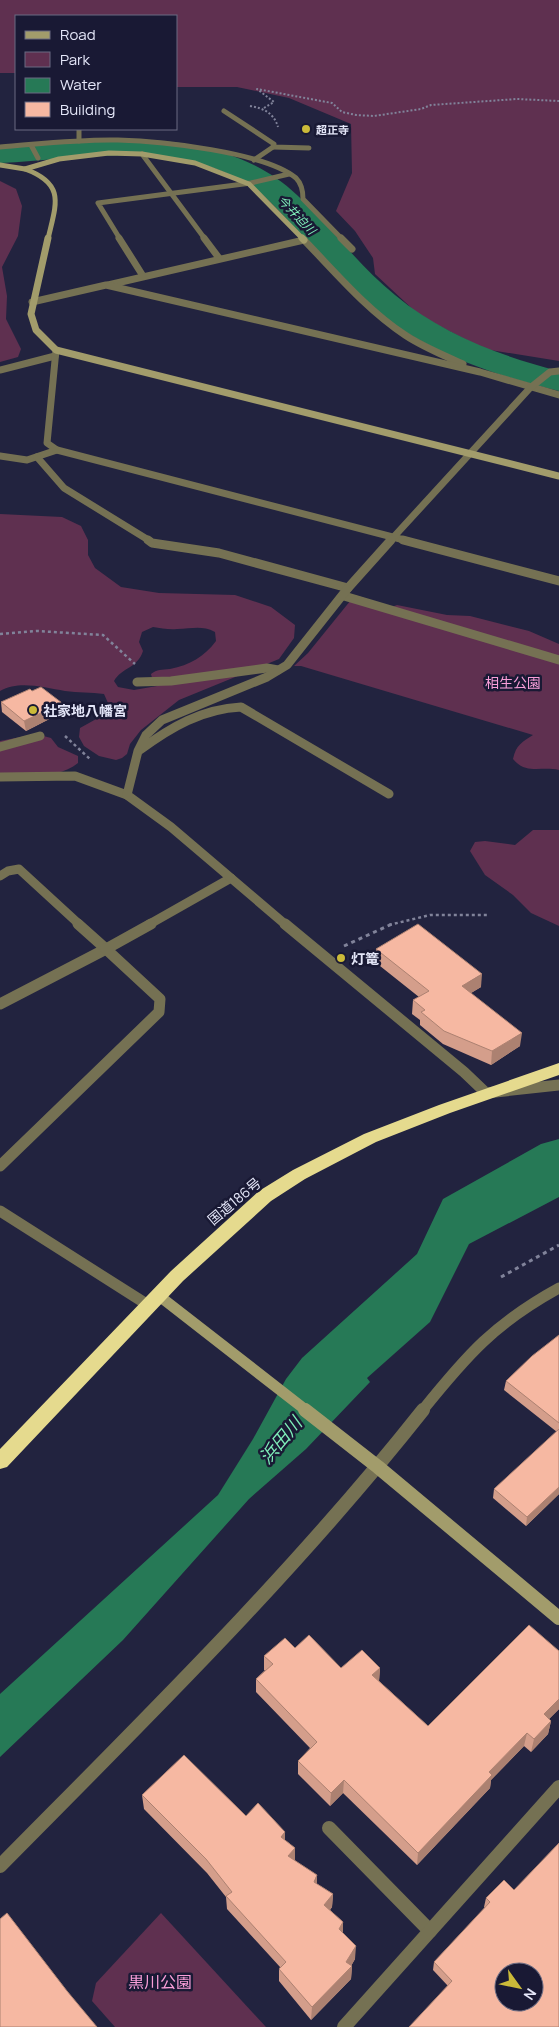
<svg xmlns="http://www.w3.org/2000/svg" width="559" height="2027" font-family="Manrope,'Noto Sans JP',sans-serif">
<rect width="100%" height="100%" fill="#22233f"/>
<g fill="#5f3050" fill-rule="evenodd">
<polygon points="0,0 559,0 559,361 484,349 420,316 375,274 373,258 355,231 336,211 352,173 351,124 289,98 237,87 176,87 176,16 16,16 16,73 0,73"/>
<polygon points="0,181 16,189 22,206 18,236 2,267 7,296 6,319 21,349 18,357 0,362"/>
<path d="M0,514L62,517L81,526L88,540V555L95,568L121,587L159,593L235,595L271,607L295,625L294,638L279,659L179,700L141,730L130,744L127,754L122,758L116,760L99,756L84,746L79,737L80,728L98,718L108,703L104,694C91,692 78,693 65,691C44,688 20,680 0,691ZM153,627C161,628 169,630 177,629C192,629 201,625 215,632L216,641C204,657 190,665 170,669C162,670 157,669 151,674L152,678L159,684L157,686L134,690L118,687L114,681C122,667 137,669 143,651L139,642L142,632Z"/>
<path d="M355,595L392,607L397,605L447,615L470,616L529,631L559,644V770C541,766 526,775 513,759C516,745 522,742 533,735L301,666H294L308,653Z"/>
<path d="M36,734L51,738L58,747L78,756V763C58,780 25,774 0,775V741Z"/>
<polygon points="533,830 559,830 559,926 531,913 513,895 485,875 470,851 475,842 485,841 515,845"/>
<polygon points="161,1913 266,2027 115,2027 92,2001 96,1983"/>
</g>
<polygon fill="#267956" points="559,1139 559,1197 469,1244 430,1322 367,1378 370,1382 306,1449 249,1499 123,1640 0,1757 0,1694 218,1495 253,1439 286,1379 302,1358 417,1254 443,1199 541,1144"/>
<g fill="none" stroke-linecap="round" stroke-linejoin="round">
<path fill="#267956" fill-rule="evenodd" d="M109,139C176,138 246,147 297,195C331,227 358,265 395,295C442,334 500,356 559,371V391C481,372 410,346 351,290C320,260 295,225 263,195C188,136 88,159 0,163V147Z"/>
<g stroke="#81839a" stroke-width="2" stroke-dasharray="2 2" stroke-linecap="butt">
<path d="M250,106C263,108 274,113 278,127"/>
<polyline points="264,108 274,102 257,89 332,103 342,112 356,115 374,116 421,109 431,105 517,99 559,101"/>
</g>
<g stroke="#81839a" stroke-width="2.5" stroke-dasharray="3 3" stroke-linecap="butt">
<polyline points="0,634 37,631 103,635 135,664"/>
<polyline points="65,736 91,760"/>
<polyline points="389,925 430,915 489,915"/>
</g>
<g stroke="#81839a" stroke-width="3" stroke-dasharray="4 4" stroke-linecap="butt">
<polyline points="344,946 392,924"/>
<polyline points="501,1277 559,1245"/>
</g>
<g stroke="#757153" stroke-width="7">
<polyline points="0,370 55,356"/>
<polyline points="0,456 27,460 57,450"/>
<polyline points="37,457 64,488 150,541"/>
</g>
<g stroke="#757153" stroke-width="9">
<polyline points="148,540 152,543 219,553 348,588"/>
<polyline points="344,596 559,660"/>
<polyline points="137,682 171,681 267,668 278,670"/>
<polyline points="0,747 40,736"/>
</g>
<g stroke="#757153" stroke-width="5">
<polyline points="224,111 274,144 273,147 309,148"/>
<polyline points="79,129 79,141"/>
<polyline points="31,145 38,158"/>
<path d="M0,147C39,144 79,139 118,140C160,141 265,152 296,178C302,184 303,191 303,199L342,239"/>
<polyline points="142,154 205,239"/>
<polyline points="254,160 273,147"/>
<polyline points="120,239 98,203 251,183 289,174"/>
</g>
<g stroke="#757153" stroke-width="7">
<polyline points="119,238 143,276"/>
<polyline points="204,238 219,258"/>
<polyline points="341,238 352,249"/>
<path d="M108,285L304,240C336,273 366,309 405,335C423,347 443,355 463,364"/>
<polyline points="32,302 106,285 480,372 559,395"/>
<polyline points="56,350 47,443 57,450 408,541"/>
<polyline points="390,541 530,388 550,372 559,371"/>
</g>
<g stroke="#757153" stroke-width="9">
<polyline points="403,540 559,581"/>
<path d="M140,750C171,727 202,709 241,707L389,794"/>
<polyline points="0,777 75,776 127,795"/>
<polyline points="0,876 8,871 19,869 80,925"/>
<polyline points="148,925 231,878"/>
<polyline points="286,925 171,827 127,795 138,751 146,735 162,720 267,677 287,665 348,588 391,540"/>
</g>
<g stroke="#757153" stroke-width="11">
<polyline points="285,924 464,1072 486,1093 559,1085"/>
<polyline points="0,1004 106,949 78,924"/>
<polyline points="0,1166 159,1012 160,999 106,949 151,924"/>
<polyline points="0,1211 148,1305"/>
<path d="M422,1411C467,1355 495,1323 559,1288"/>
</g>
<g stroke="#757153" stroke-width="14">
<polyline points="329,1828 430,1931"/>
<path d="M0,1866C146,1718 294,1573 423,1410"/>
<polyline points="344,2027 559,1787"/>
</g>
<g stroke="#a29c6b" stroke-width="5">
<polyline points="0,165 25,169 59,159 109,153 142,154 195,163 249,184 303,239"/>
<path d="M25,169C66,184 56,204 48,239"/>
</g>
<g stroke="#a29c6b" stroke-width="7">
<polyline points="48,238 31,314 36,330 56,350 559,476"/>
<polyline points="302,238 304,240"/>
</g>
<polyline stroke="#a29c6b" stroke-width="11" points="158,1295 307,1411"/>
<polyline stroke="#a29c6b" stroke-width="14" points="305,1410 378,1467 559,1618"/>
<polygon fill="#e5da8e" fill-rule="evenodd" points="559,1063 559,1075 450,1113 376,1142 305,1179 271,1201 183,1281 7,1467 0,1469 0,1449 171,1271 259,1191 293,1170 364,1134 439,1105"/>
</g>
<g fill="#d49e8b">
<polygon points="32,691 62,703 63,712 26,731 2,712 1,702"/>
<polygon points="376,949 481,987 471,993 520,1046 491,1065 443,1044 420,1025 420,1020 412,1014 413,1000 419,997 375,962"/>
<polygon points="559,1335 559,1494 526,1526 493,1498 494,1489 557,1432 504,1390 506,1381"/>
<polygon points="295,1648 341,1668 380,1668 379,1681 428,1726 559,1651 559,1709 549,1719 551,1721 548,1734 531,1752 524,1746 491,1780 490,1788 417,1865 343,1793 330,1806 298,1774 298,1761 310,1748 256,1692 256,1679 265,1670 264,1670 264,1656"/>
<polygon points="142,1795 246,1816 285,1840 295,1848 295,1861 317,1884 333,1894 332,1907 330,1910 343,1922 343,1933 355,1959 351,1966 352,1966 351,1979 311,2020 279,1981 279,1969 280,1967 227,1909 226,1897 207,1873 144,1809"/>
<polygon points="504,1880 559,2027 448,1986 433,1970 434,1962 485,1908 484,1907 486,1898"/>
</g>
<g fill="#ac8171">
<polygon points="62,703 63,712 26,731 24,721"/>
<polygon points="482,974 481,987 461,999 462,986"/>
<polygon points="522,1033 520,1046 491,1065 492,1051"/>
<polygon points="559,1487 559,1494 526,1526 527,1517"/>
<polygon points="380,1668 379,1681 372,1675"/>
<polygon points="559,1699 559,1709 541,1727 544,1714"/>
<polygon points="551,1721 548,1734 531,1752 534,1739"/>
<polygon points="527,1733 524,1746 491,1780 490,1788 417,1865 418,1853 489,1772"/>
<polygon points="344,1780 343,1793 330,1806 331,1793"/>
<polygon points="285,1832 285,1845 281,1837"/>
<polygon points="295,1848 295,1861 288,1856"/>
<polygon points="317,1875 317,1889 314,1882"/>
<polygon points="333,1894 332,1907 324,1918 324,1905"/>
<polygon points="343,1922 343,1935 339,1929"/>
<polygon points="356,1946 355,1959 348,1971 352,1966 351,1979 311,2020 312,2007 346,1962"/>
</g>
<g fill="#f6b8a2" stroke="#ac8171" fill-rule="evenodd">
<polygon points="41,687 62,703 24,721 1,702 30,689 32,691"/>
<polygon points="418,924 482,974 462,986 522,1033 492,1051 444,1031 421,1012 425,1010 413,1000 429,991 376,949"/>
<polygon points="559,1335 559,1423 506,1381 532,1356"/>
<polygon points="559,1429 559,1487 527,1517 494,1489"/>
<polygon points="529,1625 559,1651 559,1699 544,1714 551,1721 534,1739 527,1733 489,1772 492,1775 418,1853 344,1780 331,1793 298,1761 317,1742 256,1679 273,1664 264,1656 285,1638 295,1648 309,1635 341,1668 362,1650 380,1668 372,1675 428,1726"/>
<polygon points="184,1755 246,1816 258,1803 285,1832 281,1837 295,1848 288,1856 317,1875 314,1882 333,1894 324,1905 343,1922 339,1929 356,1946 346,1962 352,1966 312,2007 279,1969 286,1962 226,1896 232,1892 206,1859 142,1795"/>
<path d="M559,1843V2027H409L452,1981L434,1962L490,1902L486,1898L504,1880L514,1890ZM504,1972H534V2002H504Z"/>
<polygon points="7,1913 67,1991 97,2027 0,2027 0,1919"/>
</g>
<g fill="#cbba39" stroke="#191934" stroke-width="2">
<circle cx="306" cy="129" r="5"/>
<circle cx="33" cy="710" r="5"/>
<circle cx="341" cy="958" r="5"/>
</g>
<g text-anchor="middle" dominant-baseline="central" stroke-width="5" stroke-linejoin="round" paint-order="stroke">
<g font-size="11" font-weight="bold" fill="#e4e6f8" stroke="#191934" text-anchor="start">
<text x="316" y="129">超正寺</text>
</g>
<g font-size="12" font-style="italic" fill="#7eedb8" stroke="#191934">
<text transform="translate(297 215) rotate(46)">今井迫川</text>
</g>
<g font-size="14" fill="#f89ed8" stroke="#191934">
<text x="513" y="682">相生公園</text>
</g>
<g font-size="14" font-weight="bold" fill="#e4e6f8" stroke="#191934" text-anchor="start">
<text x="43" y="710">社家地八幡宮</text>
<text x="351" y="958">灯篭</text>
</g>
<g font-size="14" fill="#e4e6f8" stroke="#191934">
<text transform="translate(234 1201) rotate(-40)">国道186号</text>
</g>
<g font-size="16" fill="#f89ed8" stroke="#191934">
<text x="160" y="1982">黒川公園</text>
</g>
<g font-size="18" font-style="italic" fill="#7eedb8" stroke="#191934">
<text transform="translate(280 1440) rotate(-50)">浜田川</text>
</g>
</g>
<rect x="15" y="15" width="162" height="115" fill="#191934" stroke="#6a6b82"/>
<rect x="25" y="31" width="25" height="8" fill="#a29c6b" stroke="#6a6b82"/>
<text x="60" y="40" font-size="15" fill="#e4e6f8">Road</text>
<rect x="25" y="52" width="25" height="15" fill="#5f3050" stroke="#6a6b82"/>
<text x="60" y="65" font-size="15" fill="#e4e6f8">Park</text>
<rect x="25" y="78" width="25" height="15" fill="#267956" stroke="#6a6b82"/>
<text x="60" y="90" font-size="15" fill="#e4e6f8">Water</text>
<rect x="25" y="102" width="25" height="15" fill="#f6b8a2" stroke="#6a6b82"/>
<text x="60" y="115" font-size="15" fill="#e4e6f8">Building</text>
<g transform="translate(519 1987) rotate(123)"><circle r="24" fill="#191934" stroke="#6a6b82"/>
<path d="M0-4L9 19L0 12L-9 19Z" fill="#cbba39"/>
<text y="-8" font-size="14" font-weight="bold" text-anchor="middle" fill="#e4e6f8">N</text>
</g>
</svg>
